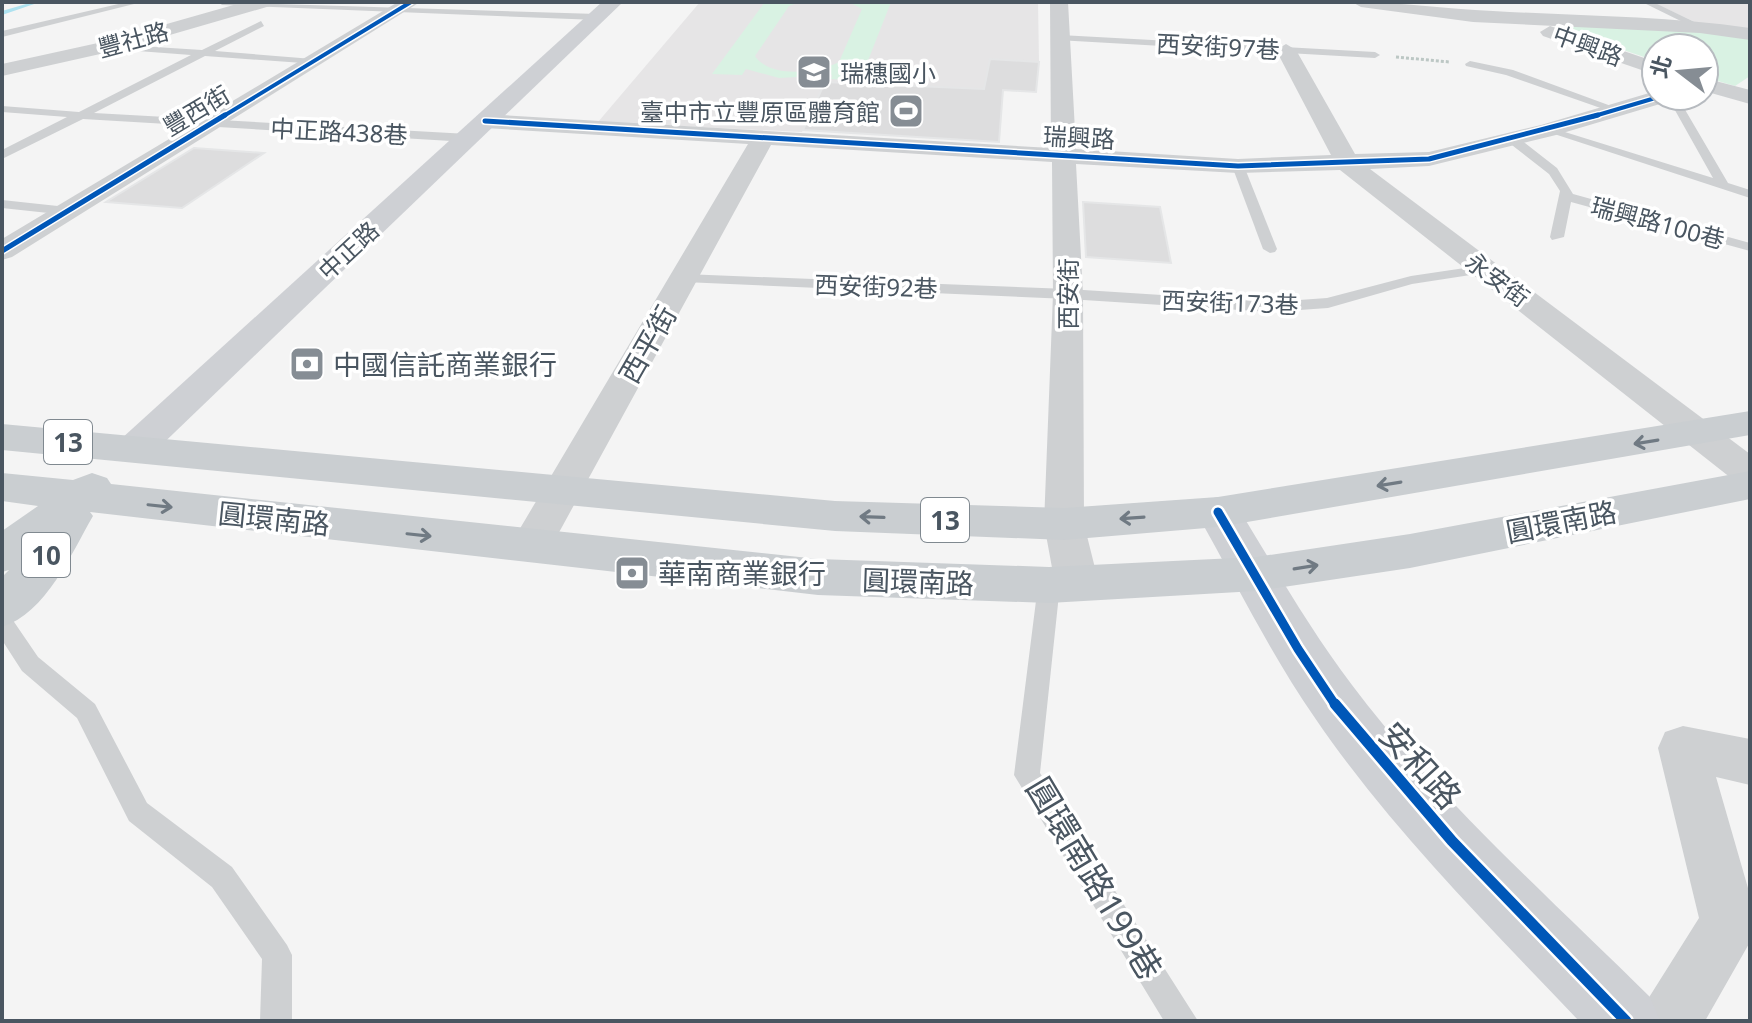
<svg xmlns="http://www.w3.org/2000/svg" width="1752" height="1023" font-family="'Noto Sans','Noto Sans TC',sans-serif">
<rect width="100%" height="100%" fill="#f4f4f4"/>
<g fill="#e6e5e6">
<polygon points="700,2 1038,2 1039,62 990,59 984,89 825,82 802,132 598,122"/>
<polygon points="1652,2 1750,2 1750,30 1697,23"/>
</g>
<g fill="#d9f2e3">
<path d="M765,2H800L789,6L755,56C770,79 818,73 839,62L862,9L849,2H891L860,81L831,79L832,75L779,78L746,69L742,75L712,74Z"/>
<polygon points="1567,25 1696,31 1750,37 1750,76 1735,86 1704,77 1704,48 1656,48 1656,61 1567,31 1563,27"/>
</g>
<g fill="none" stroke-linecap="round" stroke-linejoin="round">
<polygon fill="#aee2f0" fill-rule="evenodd" points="33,2 40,2 2,15 2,11"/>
</g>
<g fill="#ddddde" stroke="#e5e6e7" stroke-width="2">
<polygon points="990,59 1039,62 1036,92 1003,90 999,142 803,130 825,82 984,89"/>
<polygon points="194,148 264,153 182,208 106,202"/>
<polygon points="1083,202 1160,207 1171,263 1086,257"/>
</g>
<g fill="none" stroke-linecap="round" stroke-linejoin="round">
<polyline stroke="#bcc7c4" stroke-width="3" stroke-dasharray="3 2" stroke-linecap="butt" points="1396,57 1450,62"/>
<g fill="#ced0d2" fill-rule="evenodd">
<polygon points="127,2 142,2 2,37 2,31"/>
<polygon points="218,2 597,14 602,17 597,20 222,5"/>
<polygon points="1642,2 1653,2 1705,27 1697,29"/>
<polygon points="261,21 264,26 215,51 313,59 317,60 317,64 205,56 94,113 468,134 474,138 468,142 83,119 2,159 2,150 67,117 2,112 2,106 79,112 191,55 111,49 108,44 202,50"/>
<polygon points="1060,35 1375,52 1380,55 1375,58 1057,40"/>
<polygon points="1470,61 1513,70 1622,110 1612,112 1506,75 1466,66 1465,64"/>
<polygon points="1667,96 1677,96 1728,183 1750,190 1750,198 1542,130 1552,128 1713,178"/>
<polygon points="1508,136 1516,136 1557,168 1573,194 1750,243 1750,251 1571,202 1564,237 1552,240 1550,237 1560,191 1549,174 1508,142"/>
<polygon points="1238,162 1244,166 1277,249 1275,252 1270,253 1263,249 1232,166"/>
<polygon points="2,200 67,207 74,211 67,215 2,208"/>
<polygon points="1485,265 1492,269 1490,272 1412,284 1328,308 1271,312 1068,299 684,282 677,278 684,274 1068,289 1271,302 1327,298 1411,276"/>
<polygon points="1049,577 1057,579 1060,585 1040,773 1198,1021 1164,1021 1014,775 1038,585 1041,579"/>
<polygon points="2,613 10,616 38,657 95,704 147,803 232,867 287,945 292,955 292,1021 260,1021 262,959 212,887 129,821 77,718 22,671 2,640"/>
</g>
<g fill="#ced0d2" fill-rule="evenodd">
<polygon points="244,2 273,2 270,6 118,50 2,76 2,64 107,41"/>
<polygon points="398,2 420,2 12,257 2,260 2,239"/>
<polygon points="1050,2 1068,2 1076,149 1238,159 1331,155 1276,50 1286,44 1296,50 1355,154 1429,152 1541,125 1656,91 1656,96 1673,96 1670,101 1556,135 1429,166 1370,169 1750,454 1750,486 1736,482 1340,170 1238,173 1076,164 1083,294 1084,524 1099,584 1092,595 1077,600 1062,595 1055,584 1044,524 1053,294 1052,162 771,145 545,558 530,562 515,558 509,547 748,144 485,128 477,126 474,121 477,116 485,114 1051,148"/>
<path d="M1352,2C1400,2 1445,9 1493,11C1579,16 1665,16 1750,28V40L1700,33L1473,22L1361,7Z"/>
<polygon points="1550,26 1656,62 1656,75 1543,36 1540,32"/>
<polygon points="1704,78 1750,90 1750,104 1704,91"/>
<polygon points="1683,726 1750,739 1750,785 1716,777 1750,895 1750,942 1705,1021 1639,1021 1648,999 1699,918 1658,748 1665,732"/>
</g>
<g fill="#ced0d4" fill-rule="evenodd">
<polygon points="602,2 623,2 149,457 135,461 121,457 115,448 121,439"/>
<path d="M1218,497L1234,501C1272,563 1308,627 1352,685C1435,796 1551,899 1650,997L1660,1021H1579C1488,925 1390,828 1315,718C1270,653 1235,581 1196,512L1202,501Z"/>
</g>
<g fill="#caced1" fill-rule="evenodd">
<polygon points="1750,411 1750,435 1218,527 1064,540 835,531 2,450 2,424 835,501 1064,508 1218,497"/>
<path d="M1750,471V499L1410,568L1256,591L1049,603L818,595L90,512L93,516C71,554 46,613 2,627V577L9,570L2,572V531L38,506L2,501V473L73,480L92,473L107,478L111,484L818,559L1049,567L1256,557L1410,534Z"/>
</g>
<defs>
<g id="cycleway-far3">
<polyline points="222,117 411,2"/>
<polyline points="1591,117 1662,96"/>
</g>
<g id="cycleway-far2">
<polyline points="485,121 1238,166 1429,159 1598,115"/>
<polyline points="2,251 225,115"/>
</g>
<polyline id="cycleway-far1" points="1218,512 1298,649 1336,706"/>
<polyline id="cycleway" points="1335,704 1452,841 1626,1021"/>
</defs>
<use href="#cycleway-far3" stroke="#fff" stroke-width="7"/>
<use href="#cycleway-far2" stroke="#fff" stroke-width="8"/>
<use href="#cycleway-far1" stroke="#fff" stroke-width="14"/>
<use href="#cycleway" stroke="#fff" stroke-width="16"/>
<use href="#cycleway-far3" stroke="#0057b8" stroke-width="4"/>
<use href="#cycleway-far2" stroke="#0057b8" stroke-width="5"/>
<use href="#cycleway-far1" stroke="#0057b8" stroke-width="9"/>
<use href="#cycleway" stroke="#0057b8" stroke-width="11"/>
</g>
<defs><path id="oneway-shaft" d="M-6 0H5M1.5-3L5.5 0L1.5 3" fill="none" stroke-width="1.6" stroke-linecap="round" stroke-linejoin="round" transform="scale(2)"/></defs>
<g stroke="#707a83">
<use href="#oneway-shaft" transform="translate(1646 442) rotate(171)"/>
<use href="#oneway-shaft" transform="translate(1389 484) rotate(171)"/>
<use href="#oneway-shaft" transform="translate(160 506) rotate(6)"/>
<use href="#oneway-shaft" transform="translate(872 517) rotate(-178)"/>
<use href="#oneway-shaft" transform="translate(1132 518) rotate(176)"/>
<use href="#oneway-shaft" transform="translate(419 535) rotate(6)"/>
<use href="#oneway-shaft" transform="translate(1306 567) rotate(-9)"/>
</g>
<defs>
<symbol id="school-square" viewBox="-11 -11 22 22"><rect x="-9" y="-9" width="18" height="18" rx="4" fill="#868d94" stroke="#fff"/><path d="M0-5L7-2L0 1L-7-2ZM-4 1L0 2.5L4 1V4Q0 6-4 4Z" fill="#fff"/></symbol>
<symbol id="stadium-square" viewBox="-11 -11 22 22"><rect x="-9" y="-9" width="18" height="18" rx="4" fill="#868d94" stroke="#fff"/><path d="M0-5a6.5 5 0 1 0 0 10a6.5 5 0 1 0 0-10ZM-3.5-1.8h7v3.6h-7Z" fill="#fff"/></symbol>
<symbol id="bank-square" viewBox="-11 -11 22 22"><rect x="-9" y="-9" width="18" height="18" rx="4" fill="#868d94" stroke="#fff"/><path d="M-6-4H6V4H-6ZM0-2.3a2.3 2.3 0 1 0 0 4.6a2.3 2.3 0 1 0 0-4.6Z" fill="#fff"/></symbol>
</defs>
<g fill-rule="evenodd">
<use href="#school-square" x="794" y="52" width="40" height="40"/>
<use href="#stadium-square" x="886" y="91" width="40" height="40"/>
<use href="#bank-square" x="287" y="344" width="40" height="40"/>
<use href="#bank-square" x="612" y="553" width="40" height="40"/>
</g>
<g text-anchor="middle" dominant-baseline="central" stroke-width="7" stroke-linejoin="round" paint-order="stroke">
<g font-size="24" fill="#4a5661" stroke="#fff">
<text transform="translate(133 39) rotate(-15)">豐社路</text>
<text transform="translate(1588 45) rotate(20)">中興路</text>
<text transform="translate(1218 46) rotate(3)">西安街97巷</text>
<text transform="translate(196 110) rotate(-31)">豐西街</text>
<text transform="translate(339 131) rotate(3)">中正路438巷</text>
<text transform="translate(1079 137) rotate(3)">瑞興路</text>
<text transform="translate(1658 222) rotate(15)">瑞興路100巷</text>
<text transform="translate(348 250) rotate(-43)">中正路</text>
<text transform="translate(1498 279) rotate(37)">永安街</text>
<text transform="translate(876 286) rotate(2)">西安街92巷</text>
<text transform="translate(1067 294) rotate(-90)">西安街</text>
<text transform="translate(1230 302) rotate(2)">西安街173巷</text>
</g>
<g font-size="24" fill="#4a5661" stroke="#fff" text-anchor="start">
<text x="840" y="72">瑞穗國小</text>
<text x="880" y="111" text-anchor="end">臺中市立豐原區體育館</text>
</g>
<g fill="#fff" stroke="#808990" stroke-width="2">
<rect x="44" y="420" width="48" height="44" rx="6"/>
<rect x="921" y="498" width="48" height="44" rx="6"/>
<rect x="22" y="533" width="48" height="44" rx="6"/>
</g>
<g font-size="26" font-weight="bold" fill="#4a5661">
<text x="68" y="442">13</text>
<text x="945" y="520">13</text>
<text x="46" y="555">10</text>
</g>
<g font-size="28" fill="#4a5661" stroke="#fff">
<text transform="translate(647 344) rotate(-60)">西平街</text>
<text transform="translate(274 518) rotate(6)">圓環南路</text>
<text transform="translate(1561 521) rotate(-11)">圓環南路</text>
<text transform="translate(918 581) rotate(2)">圓環南路</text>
</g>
<g font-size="28" fill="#4a5661" stroke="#fff" text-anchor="start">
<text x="333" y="364">中國信託商業銀行</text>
<text x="658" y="573">華南商業銀行</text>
</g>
<g font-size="34" fill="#4a5661" stroke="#fff">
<text transform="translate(1421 765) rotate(48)">安和路</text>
<text transform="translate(1095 878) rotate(59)">圓環南路199巷</text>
</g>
</g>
<rect width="1752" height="1023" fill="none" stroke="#4a5661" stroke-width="8"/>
<g transform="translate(1680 72) rotate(286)"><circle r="38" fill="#ffffff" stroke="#b7bbc0" stroke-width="2"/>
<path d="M0-6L14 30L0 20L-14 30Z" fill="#868d94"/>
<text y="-12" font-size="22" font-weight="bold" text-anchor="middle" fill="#4a5661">北</text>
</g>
</svg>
